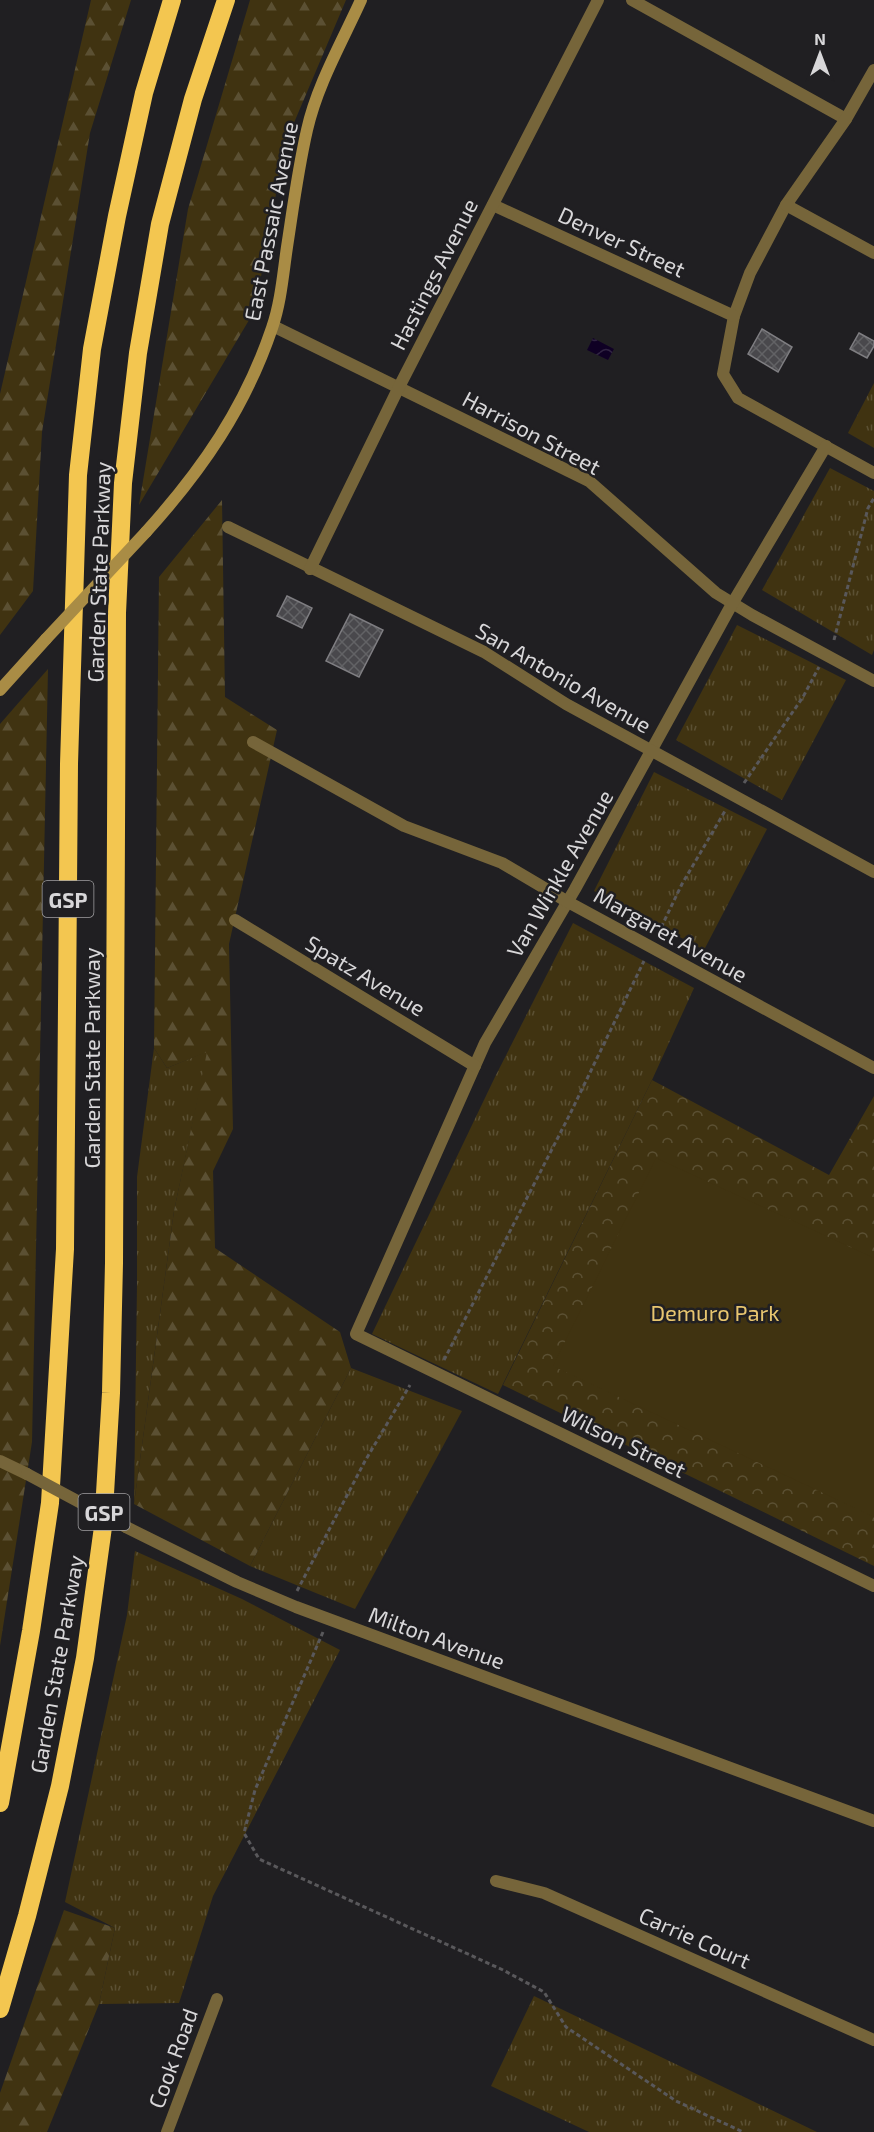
<svg xmlns="http://www.w3.org/2000/svg" width="874" height="2132" font-family="'Exo 2',sans-serif">
<defs>
<pattern id="grass-tufts" width="24" height="20" patternUnits="userSpaceOnUse" patternTransform="scale(1.5)"><rect width="24" height="20" fill="#403311"/><path d="M3 7l-1-3M5 7V3M7 7l1-3M15 17l-1-3M17 17v-4M19 17l1-3" fill="none" stroke="#5b5033"/></pattern>
<pattern id="forest-firs" width="22" height="20" patternUnits="userSpaceOnUse" patternTransform="scale(1.5)"><rect width="22" height="20" fill="#403311"/><path d="M5 1l3.5 6h-7zM16 11l3.5 6h-7z" fill="#5b5033"/></pattern>
<pattern id="park-crowns" width="20" height="18" patternUnits="userSpaceOnUse" patternTransform="scale(1.5)"><rect width="20" height="18" fill="#403311"/><path d="M2 6a3 3 0 1 1 6 0M12 15a3 3 0 1 1 6 0" fill="none" stroke="#5b5033"/></pattern>
<pattern id="water-waves" width="16" height="10" patternUnits="userSpaceOnUse" patternTransform="scale(1.5)"><rect width="16" height="10" fill="#0f0024"/><path d="M0 5q4-4 8 0t8 0" fill="none" stroke="#312443"/></pattern>
<pattern id="building-cross-hatch" width="8" height="8" patternUnits="userSpaceOnUse" patternTransform="scale(1.5)"><rect width="8" height="8" fill="#49484c"/><path d="M0 0l8 8M0 8l8-8" fill="none" stroke="#626265"/></pattern>
</defs>
<rect width="100%" height="100%" fill="#201f22"/>
<g fill="url(#grass-tufts)">
<polygon points="874,383 874,448 848,433"/>
<polygon points="830,468 874,491 874,650 872,655 762,590"/>
<polygon points="737,625 846,680 782,800 676,740"/>
<polygon points="654,772 767,829 704,950 594,891"/>
<polygon points="573,923 694,988 652,1080 498,1394 372,1334 495,1077"/>
<polygon points="154,1048 167,1068 208,1051 174,1211 134,1504 137,1284 137,1177"/>
<polygon points="351,1368 462,1411 355,1609 250,1566"/>
<polygon points="135,1551 242,1599 340,1650 213,1896 179,2003 99,2004 115,1928 65,1902 127,1615"/>
<polygon points="534,1996 817,2132 589,2132 491,2086"/>
</g>
<g fill="url(#forest-firs)">
<polygon points="91,0 131,0 90,133 42,432 33,591 0,635 0,394"/>
<polygon points="250,0 346,0 285,144 255,310 139,505 188,209"/>
<polygon points="222,500 225,697 277,730 229,944 233,1129 213,1171 215,1248 340,1332 351,1368 250,1566 134,1504 174,1211 207,1052 167,1068 154,1048 159,577"/>
<polygon points="48,669 32,1442 0,1646 0,724"/>
<polygon points="64,1910 115,1928 99,2004 47,2132 0,2132 0,2093"/>
</g>
<polygon fill="url(#park-crowns)" points="652,1080 829,1175 874,1096 874,1566 503,1385"/>
<polygon fill="#403311" points="656,1158 874,1258 874,1517 553,1366"/>
<polygon fill="url(#water-waves)" points="593,338 614,349 608,360 587,350"/>
<g fill="url(#building-cross-hatch)" stroke="#7f7e82" stroke-width="1.5">
<polygon points="762,329 792,347 778,372 748,354"/>
<polygon points="859,333 874,341 874,346 867,358 850,349"/>
<polygon points="287,596 312,608 302,628 277,616"/>
<polygon points="350,614 383,630 359,677 326,661"/>
</g>
<g fill="none" stroke-linecap="round" stroke-linejoin="round">
<g stroke="#59585b" stroke-width="3" stroke-dasharray="4.5 3" stroke-linecap="butt">
<polyline points="834,640 868,508 874,498"/>
<polyline points="744,783 803,697 819,667"/>
<polyline points="658,934 682,884 725,811"/>
<polyline points="444,1360 570,1114 644,961"/>
<polyline points="297,1591 365,1461 410,1385"/>
<polyline points="323,1632 255,1790 244,1833 259,1859 503,1970 544,1992 566,2027 676,2101 743,2132"/>
</g>
<g stroke="#76653a" stroke-width="12">
<polyline points="632,0 846,119"/>
<polyline points="874,70 846,119 786,205 750,273 734,316 723,374 738,398 874,473"/>
<polyline points="493,205 734,316"/>
<polyline points="786,205 874,253"/>
<polyline points="273,326 589,481 716,593 752,615 874,681"/>
<polyline points="826,446 732,604 575,889 485,1043 356,1334 874,1586"/>
<polyline points="228,527 484,652 566,704 874,872"/>
<polyline points="310,569 399,387 598,0"/>
<polyline points="253,742 404,826 502,863 568,902 874,1068"/>
<polyline points="235,920 475,1066"/>
<polyline points="0,1461 27,1474"/>
<polyline points="126,1527 237,1582 296,1607 874,1821"/>
<polyline points="496,1881 544,1893 874,2040"/>
<polyline points="167,2132 217,1999"/>
</g>
<g stroke="#a98c45" stroke-width="12">
<path d="M146,532C202,470 245,408 272,328C281,302 283,274 287,247C293,208 298,169 307,130C317,85 342,42 361,0"/>
<polyline points="0,690 46,639"/>
</g>
<g stroke="#f3c650" stroke-width="18">
<polyline points="0,1803 31,1631 50,1503 65,1249 69,764 78,475 92,349 117,216 144,93 172,0"/>
<polyline points="0,2009 27,1916 60,1786 85,1658 103,1527 111,1393 114,1263 117,613 123,483 138,353 160,224 193,99 226,0"/>
</g>
<polyline stroke="#76653a" stroke-width="12" points="27,1474 126,1527"/>
<polyline stroke="#a98c45" stroke-width="12" points="46,639 146,532"/>
</g>
<g text-anchor="middle" dominant-baseline="central" stroke-width="5" stroke-linejoin="round" paint-order="stroke">
<g fill="#201f22" stroke="#a1a0a2" stroke-width="1.5">
<rect x="42.5" y="881" width="51" height="36" rx="4.5"/>
<rect x="78.5" y="1494" width="51" height="36" rx="4.5"/>
</g>
<g font-size="21" font-weight="bold" fill="#d8d7d9">
<text x="68" y="899">GSP</text>
<text x="104" y="1512">GSP</text>
</g>
<g font-size="22" fill="#d8d7d9" stroke="#201f22">
<text transform="translate(270 221) rotate(-79)">East Passaic Avenue</text>
<text transform="translate(622 241) rotate(25)">Denver Street</text>
<text transform="translate(433 274) rotate(-63)">Hastings Avenue</text>
<text transform="translate(532 432) rotate(28)">Harrison Street</text>
<text transform="translate(98 572) rotate(-88)">Garden State Parkway</text>
<text transform="translate(564 677) rotate(30)">San Antonio Avenue</text>
<text transform="translate(559 873) rotate(-60)">Van Winkle Avenue</text>
<text transform="translate(671 934) rotate(29)">Margaret Avenue</text>
<text transform="translate(366 975) rotate(31)">Spatz Avenue</text>
<text transform="translate(91 1058) rotate(-90)">Garden State Parkway</text>
<text transform="translate(624 1441) rotate(26)">Wilson Street</text>
<text transform="translate(437 1637) rotate(20)">Milton Avenue</text>
<text transform="translate(56 1664) rotate(-80)">Garden State Parkway</text>
<text transform="translate(695 1937) rotate(24)">Carrie Court</text>
<text transform="translate(172 2058) rotate(-70)">Cook Road</text>
</g>
<g font-size="22" fill="#e7c56f" stroke="#201f22">
<text x="715" y="1312">Demuro Park</text>
</g>
</g>
<g transform="translate(820 54)" stroke="#201f22" stroke-width="4.5" paint-order="stroke">
<path d="M0-4.5L10 22L0 15L-10 22Z" fill="#d8d7d9"/>
<text y="-9" font-size="16" font-weight="bold" text-anchor="middle" fill="#d8d7d9">N</text>
</g>
</svg>
